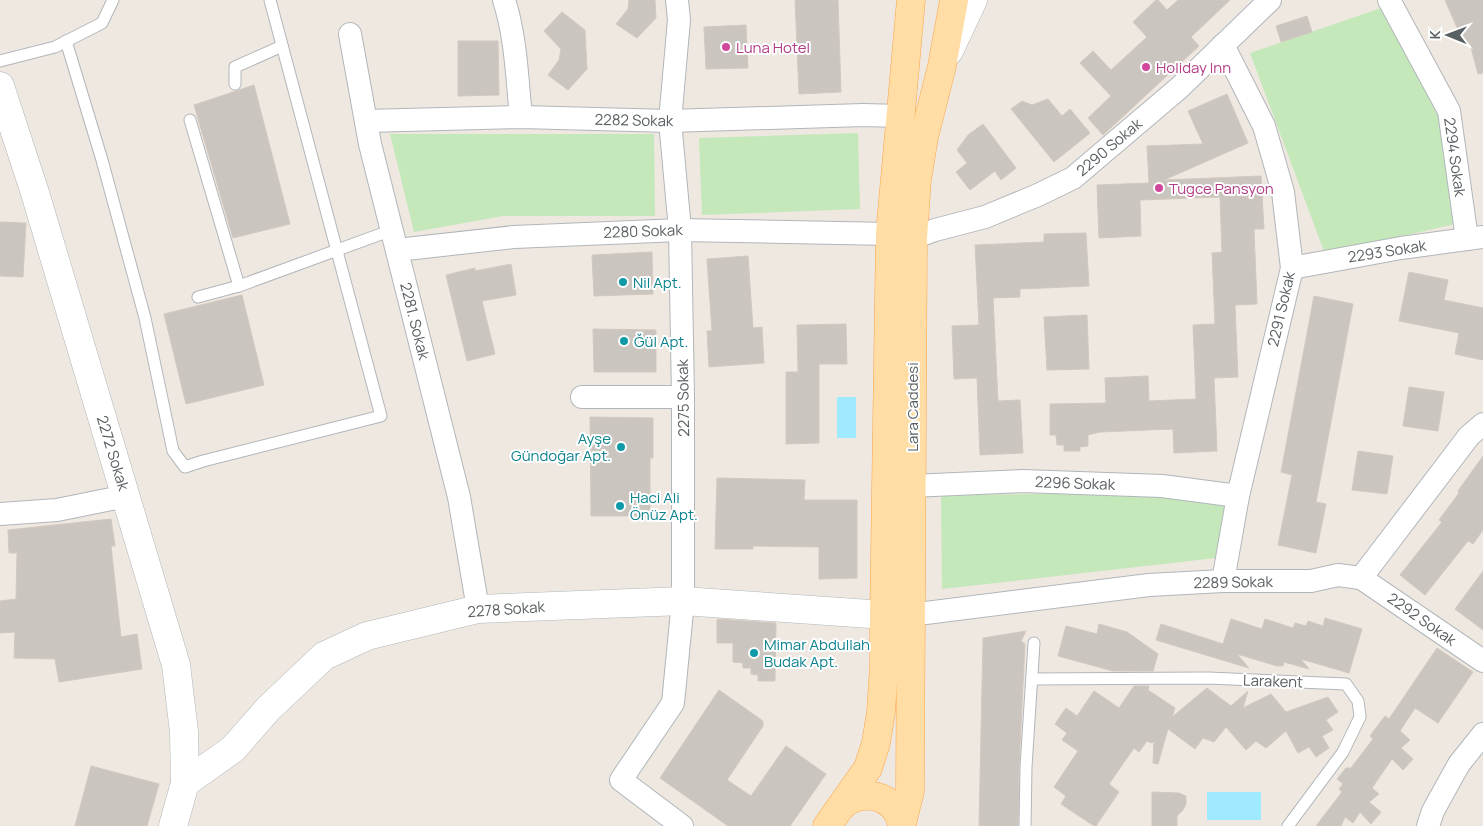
<svg xmlns="http://www.w3.org/2000/svg" width="1483" height="826" font-family="Manrope,sans-serif">
<rect width="100%" height="100%" fill="#eee8e1"/>
<g fill="#c4e8ba">
<polygon points="1381,8 1439,118 1455,224 1325,254 1250,53"/>
<polygon points="858,133 860,209 702,215 699,138"/>
<polygon points="390,134 654,134 655,216 503,216 414,232"/>
<polygon points="1165,493 1226,507 1216,558 942,589 941,495"/>
</g>
<g fill="#9feaff">
<rect x="837" y="397" width="19" height="41"/>
<rect x="1207" y="792" width="54" height="28"/>
</g>
<g fill="#cbc5c0" stroke="#d3c8be">
<polygon points="629,0 655,0 656,18 637,38 616,24 628,9"/>
<polygon points="795,0 838,0 841,92 799,94"/>
<polygon points="1156,0 1158,0 1167,10 1178,0 1230,0 1191,37 1199,46 1103,135 1088,118 1111,96 1080,63 1093,51 1111,70 1147,37 1133,22"/>
<polygon points="1445,0 1483,0 1483,73 1478,74 1470,44 1465,46"/>
<polygon points="562,12 585,30 587,69 568,90 548,75 559,60 561,49 544,31"/>
<polygon points="1307,16 1312,32 1281,42 1276,26"/>
<polygon points="746,25 748,68 706,69 704,27"/>
<polygon points="458,41 498,41 499,95 458,96"/>
<polygon points="254,85 290,224 233,238 194,105"/>
<polygon points="1227,94 1248,143 1164,180 1261,176 1264,229 1254,229 1257,304 1235,305 1238,377 1214,378 1217,451 1174,453 1173,429 1100,432 1088,435 1088,446 1080,447 1080,451 1064,451 1064,445 1057,445 1056,435 1050,435 1050,404 1106,403 1105,378 1148,376 1149,401 1196,399 1193,325 1215,324 1212,253 1222,252 1220,197 1140,200 1141,236 1099,238 1097,185 1149,183 1147,146 1203,144 1188,111"/>
<polygon points="1048,99 1062,116 1070,109 1090,133 1054,162 1011,109 1022,101 1032,105"/>
<polygon points="983,124 1016,168 1001,180 995,171 970,190 956,172 967,163 957,150 968,135"/>
<polygon points="0,222 26,223 23,277 0,276"/>
<polygon points="1086,233 1089,286 1020,289 1020,297 993,298 998,401 1020,400 1023,453 980,455 977,378 954,379 952,326 979,325 975,245 1044,242 1044,234"/>
<polygon points="652,252 653,294 594,296 592,255"/>
<polygon points="748,256 753,328 762,327 764,363 709,367 707,331 712,331 707,259"/>
<polygon points="511,264 516,295 482,301 495,354 467,361 446,275 475,268 475,271"/>
<polygon points="1409,272 1448,280 1444,300 1483,308 1483,360 1455,354 1459,333 1399,321"/>
<polygon points="242,295 264,385 186,404 164,314"/>
<polygon points="1314,296 1353,304 1316,502 1326,504 1316,553 1278,545 1292,475 1281,472"/>
<polygon points="1087,315 1089,369 1047,370 1044,317"/>
<polygon points="846,324 847,364 819,364 819,443 786,444 786,372 798,372 797,325"/>
<polygon points="593,329 656,330 656,372 594,372"/>
<polygon points="1409,387 1444,392 1438,431 1403,426"/>
<polygon points="590,417 653,418 653,458 650,458 650,516 591,516"/>
<polygon points="1358,451 1393,456 1387,494 1352,490"/>
<polygon points="1483,456 1483,530 1473,544 1468,541 1425,595 1400,575 1442,522 1439,520 1459,493 1458,491"/>
<polygon points="717,478 805,480 804,500 857,500 857,578 819,579 819,547 753,546 753,549 715,549"/>
<polygon points="111,519 115,546 111,546 121,637 137,634 142,669 59,682 55,659 14,658 15,632 0,633 0,601 16,599 17,553 9,553 8,530"/>
<polygon points="1483,571 1483,630 1455,609"/>
<polygon points="1325,618 1362,629 1349,673 1301,659 1309,669 1284,662 1283,666 1277,666 1237,654 1249,668 1156,640 1161,624 1223,644 1231,619 1262,629 1265,619 1293,628 1295,623 1306,626 1308,621 1323,626"/>
<polygon points="717,619 776,623 775,681 758,681 758,675 751,674 751,668 743,668 743,663 733,662 733,643 717,643"/>
<polygon points="1099,624 1127,632 1158,654 1153,671 1113,671 1058,656 1066,626 1097,634"/>
<polygon points="1026,631 1021,641 1025,644 1019,767 1018,826 979,826 983,638"/>
<polygon points="1437,648 1473,672 1438,723 1415,708 1400,731 1410,740 1401,748 1413,759 1403,770 1392,759 1372,788 1379,794 1369,802 1381,812 1371,824 1360,812 1353,823 1345,817 1341,826 1316,826 1342,792 1339,789 1343,784 1337,779 1346,768 1351,768 1373,739 1370,736 1385,716 1389,719"/>
<polygon points="1134,686 1149,686 1148,690 1175,708 1172,717 1207,688 1231,706 1248,691 1243,708 1271,694 1286,712 1328,697 1338,712 1326,720 1333,730 1322,736 1329,748 1316,757 1309,747 1298,753 1286,731 1266,748 1256,741 1246,750 1226,727 1214,742 1203,738 1195,749 1168,729 1158,764 1153,763 1154,741 1152,743 1147,741 1139,752 1134,748 1109,784 1119,792 1096,826 1094,826 1061,804 1066,796 1054,787 1078,751 1062,740 1067,733 1055,724 1066,708 1077,716 1094,691 1119,708"/>
<polygon points="719,690 763,721 763,726 727,780 751,796 786,746 826,774 790,826 728,826 660,778"/>
<polygon points="91,766 159,784 147,826 75,826"/>
<polygon points="1152,792 1179,793 1186,796 1186,804 1183,810 1177,816 1177,826 1152,826"/>
</g>
<g fill="none" stroke-linecap="round" stroke-linejoin="round">
<defs>
<g id="lane">
<polyline points="66,41 102,160 145,318 173,451 185,467 203,461 381,416 270,0"/>
<polyline points="0,61 55,47 102,23 113,0"/>
<polyline points="235,84 235,67 282,46"/>
<polyline points="190,120 239,286"/>
<polyline points="198,297 239,286 392,230"/>
<polyline points="1032,679 1208,678 1346,684 1358,701 1360,717 1343,752 1288,826"/>
<polyline points="1025,826 1026,767 1034,643"/>
</g>
<g id="street">
<path d="M504,0C516,37 517,78 521,117"/>
<polyline points="677,0 679,20 670,121 680,230 683,397 683,601 673,703 621,780 682,826"/>
<polyline points="1389,0 1449,111 1467,239"/>
<polyline points="350,34 370,144 459,497 478,609"/>
<polyline points="366,121 521,117 670,121 863,115 901,116"/>
<polyline points="913,238 935,230 985,217 1038,195 1073,178 1179,88 1270,0"/>
<polyline points="397,250 514,237 680,230 890,234"/>
<polyline points="1292,268 1401,248 1483,237"/>
<polyline points="582,397 683,397"/>
<polyline points="911,486 1023,481 1162,486 1238,496"/>
<polyline points="0,514 57,510 126,496"/>
<polyline points="1361,578 1483,661"/>
<polyline points="1223,581 1238,496 1292,268 1283,192 1264,126 1223,45"/>
<polyline points="910,615 1149,585 1223,581 1311,581 1338,575 1361,578 1469,436 1483,424"/>
<polyline points="1428,826 1433,811 1459,764 1483,734"/>
</g>
<g id="secondary">
<polyline points="949,51 973,0"/>
<polyline points="0,86 35,193 176,665 184,732 185,783 173,826"/>
<polyline points="185,783 233,749 268,709 324,656 367,636 478,609 683,601 870,614 884,617"/>
</g>
<g id="primary">
<path d="M839,809C860,785 898,795 902,826"/>
<polyline points="902,823 910,791 913,238 917,180 924,137 942,66 954,0"/>
<polyline points="827,826 868,768 876,743 881,712 884,666 884,617 890,234 911,0"/>
</g>
</defs>
<use href="#lane" stroke="#b2b6ba" stroke-width="13"/>
<use href="#street" stroke="#b2b6ba" stroke-width="24"/>
<use href="#secondary" stroke="#b0b7ba" stroke-width="29"/>
<use href="#primary" stroke="#fda44a" stroke-width="29"/>
<use href="#lane" stroke="#fff" stroke-width="11"/>
<use href="#street" stroke="#fff" stroke-width="22"/>
<use href="#secondary" stroke="#fff" stroke-width="28"/>
<use href="#primary" stroke="#ffdda4" stroke-width="28"/>
</g>
<g fill="#d1479c" stroke="#fff" stroke-width="2">
<circle cx="726" cy="47" r="5"/>
<circle cx="1146" cy="67" r="5"/>
<circle cx="1159" cy="188" r="5"/>
</g>
<g fill="#0f9aa8" stroke="#fff" stroke-width="2">
<circle cx="623" cy="282" r="5"/>
<circle cx="624" cy="341" r="5"/>
<circle cx="621" cy="447" r="5"/>
<circle cx="620" cy="506" r="5"/>
<circle cx="754" cy="653" r="5"/>
</g>
<g text-anchor="middle" dominant-baseline="central" stroke-width="4" stroke-linejoin="round" paint-order="stroke">
<g font-size="15" fill="#b23c85" stroke="#fff" text-anchor="start">
<text x="736" y="47">Luna Hotel</text>
<text x="1156" y="67">Holiday Inn</text>
<text x="1169" y="188">Tugce Pansyon</text>
</g>
<g font-size="15" fill="#596063" stroke="#fff">
<text transform="translate(634 120) rotate(1)">2282 Sokak</text>
<text transform="translate(1109 147) rotate(-40)">2290 Sokak</text>
<text transform="translate(1455 157) rotate(82)">2294 Sokak</text>
<text transform="translate(643 231) rotate(-2)">2280 Sokak</text>
<text transform="translate(1387 251) rotate(-9)">2293 Sokak</text>
<text transform="translate(1281 309) rotate(-77)">2291 Sokak</text>
<text transform="translate(415 321) rotate(76)">2281. Sokak</text>
<text transform="translate(683 398) rotate(-91)">2275 Sokak</text>
<text transform="translate(912 407) rotate(-90)">Lara Caddesi</text>
<text transform="translate(113 453) rotate(73)">2272 Sokak</text>
<text transform="translate(1075 483) rotate(2)">2296 Sokak</text>
<text transform="translate(1233 582) rotate(-1)">2289 Sokak</text>
<text transform="translate(506 609) rotate(-4)">2278 Sokak</text>
<text transform="translate(1422 619) rotate(35)">2292 Sokak</text>
<text transform="translate(1273 681) rotate(2)">Larakent</text>
</g>
<g font-size="15" fill="#0d838f" stroke="#fff" text-anchor="start">
<text x="633" y="282">Nil Apt.</text>
<text x="634" y="341">Ğül Apt.</text>
<text x="611" y="438" text-anchor="end">Ayşe<tspan x="611" dy="17">Gündoğar Apt.</tspan></text>
<text x="630" y="497">Haci Ali<tspan x="630" dy="17">Önüz Apt.</tspan></text>
<text x="764" y="644">Mimar Abdullah<tspan x="764" dy="17">Budak Apt.</tspan></text>
</g>
</g>
<g transform="translate(1448 35) rotate(271)" stroke="#ffffff" stroke-width="4" paint-order="stroke">
<path d="M0-4L9 19L0 12L-9 19Z" fill="#596063"/>
<text y="-8" font-size="14" font-weight="bold" text-anchor="middle" fill="#596063">K</text>
</g>
</svg>
